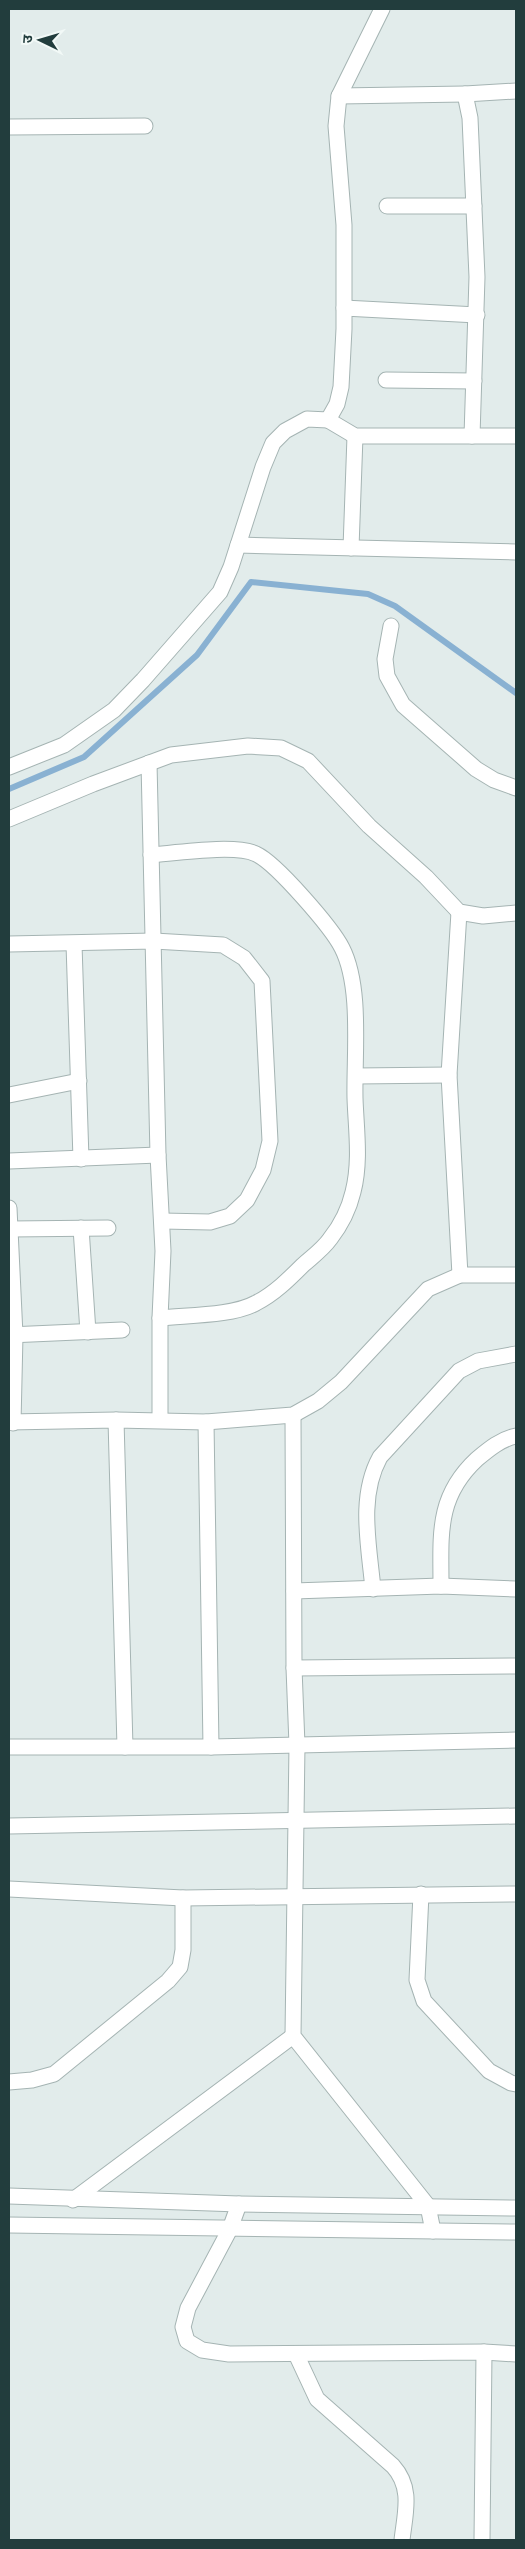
<svg xmlns="http://www.w3.org/2000/svg" width="525" height="2549" font-family="Ubuntu,'Noto Sans Devanagari',sans-serif">
<rect width="100%" height="100%" fill="#e2eceb"/>
<g fill="none" stroke-linecap="round" stroke-linejoin="round">
<polyline stroke="#89b1d2" stroke-width="6" points="9,789 84,757 197,655 251,582 368,594 395,606 516,693"/>
<defs>
<g id="minor">
<polyline points="339,96 465,94"/>
<polyline points="9,127 145,126"/>
<polyline points="387,206 474,206"/>
<polyline points="344,308 477,315"/>
<polyline points="386,380 474,381"/>
<polyline points="328,420 355,436 516,436"/>
<polyline points="472,436 477,277 470,118 465,94 516,91"/>
<polyline points="238,545 516,552"/>
<polyline points="351,548 355,436"/>
<polyline points="391,626 385,659 387,676 403,705 476,769 494,780 516,788"/>
<polyline points="149,763 158,1155 163,1251 160,1318 160,1420"/>
<polyline points="9,767 64,745 114,710 143,680 220,592 231,567 263,467 273,443 285,431 307,419 328,420 337,404 341,387 344,329 344,225 336,126 339,96 382,9"/>
<polyline points="9,819 93,784 171,755 248,746 281,748 308,761 369,826 426,877 459,912 483,916 516,913"/>
<path d="M151,855C176,853 236,844 256,854C276,863 332,928 342,948C362,987 354,1055 355,1098C356,1129 361,1161 353,1192C349,1209 341,1225 330,1239C323,1249 312,1257 303,1265C289,1279 274,1294 256,1303C233,1316 187,1315 160,1318"/>
<polyline points="459,912 449,1075 460,1275"/>
<polyline points="9,944 154,941 223,945 244,958 262,981 270,1141 263,1170 247,1200 230,1216 210,1222 162,1221"/>
<polyline points="74,944 81,1159"/>
<polyline points="356,1076 449,1075"/>
<polyline points="9,1095 79,1081"/>
<polyline points="9,1161 158,1155"/>
<polyline points="9,1208 15,1335 13,1423"/>
<polyline points="81,1228 88,1332"/>
<polyline points="10,1229 108,1228"/>
<polyline points="9,1335 122,1330"/>
<polyline points="293,1415 294,1668 297,1745 293,2036 428,2206 433,2231"/>
<polyline points="116,1420 125,1747"/>
<polyline points="9,1422 116,1420 206,1422 293,1415 318,1401 341,1382 428,1289 460,1275 516,1275"/>
<polyline points="206,1422 211,1747"/>
<path d="M441,1586C441,1535 436,1497 477,1459C489,1449 501,1439 516,1436"/>
<path d="M373,1589C369,1545 358,1497 380,1457L459,1371L478,1361L516,1354"/>
<polyline points="294,1591 441,1586 516,1589"/>
<polyline points="294,1668 516,1666"/>
<polyline points="9,1747 211,1747 516,1740"/>
<polyline points="9,1826 516,1816"/>
<polyline points="9,1889 183,1898 516,1894"/>
<polyline points="421,1894 417,1980 424,2001 489,2071 511,2083 516,2084"/>
<polyline points="9,2082 32,2080 54,2074 168,1981 180,1967 183,1950 183,1898"/>
<polyline points="9,2196 239,2204 516,2208"/>
<polyline points="73,2200 293,2036"/>
<polyline points="239,2204 230,2229 188,2308 183,2327 187,2341 202,2350 229,2354 484,2352 516,2354"/>
<polyline points="9,2225 516,2232"/>
<path d="M296,2354L317,2399L393,2466C413,2488 405,2513 402,2540"/>
<polyline points="482,2540 484,2352"/>
</g>
</defs>
<use href="#minor" stroke="#a5b4b3" stroke-width="17"/>
<use href="#minor" stroke="#fff" stroke-width="15"/>
</g>
<rect width="525" height="2549" fill="none" stroke="#223d3d" stroke-width="20"/>
<g transform="translate(40 40) rotate(275)" stroke="#f2f9f7" stroke-width="4" paint-order="stroke">
<path d="M0-4L9 19L0 12L-9 19Z" fill="#223d3d"/>
<text y="-8" font-size="14" font-weight="bold" text-anchor="middle" fill="#223d3d">उ</text>
</g>
</svg>
